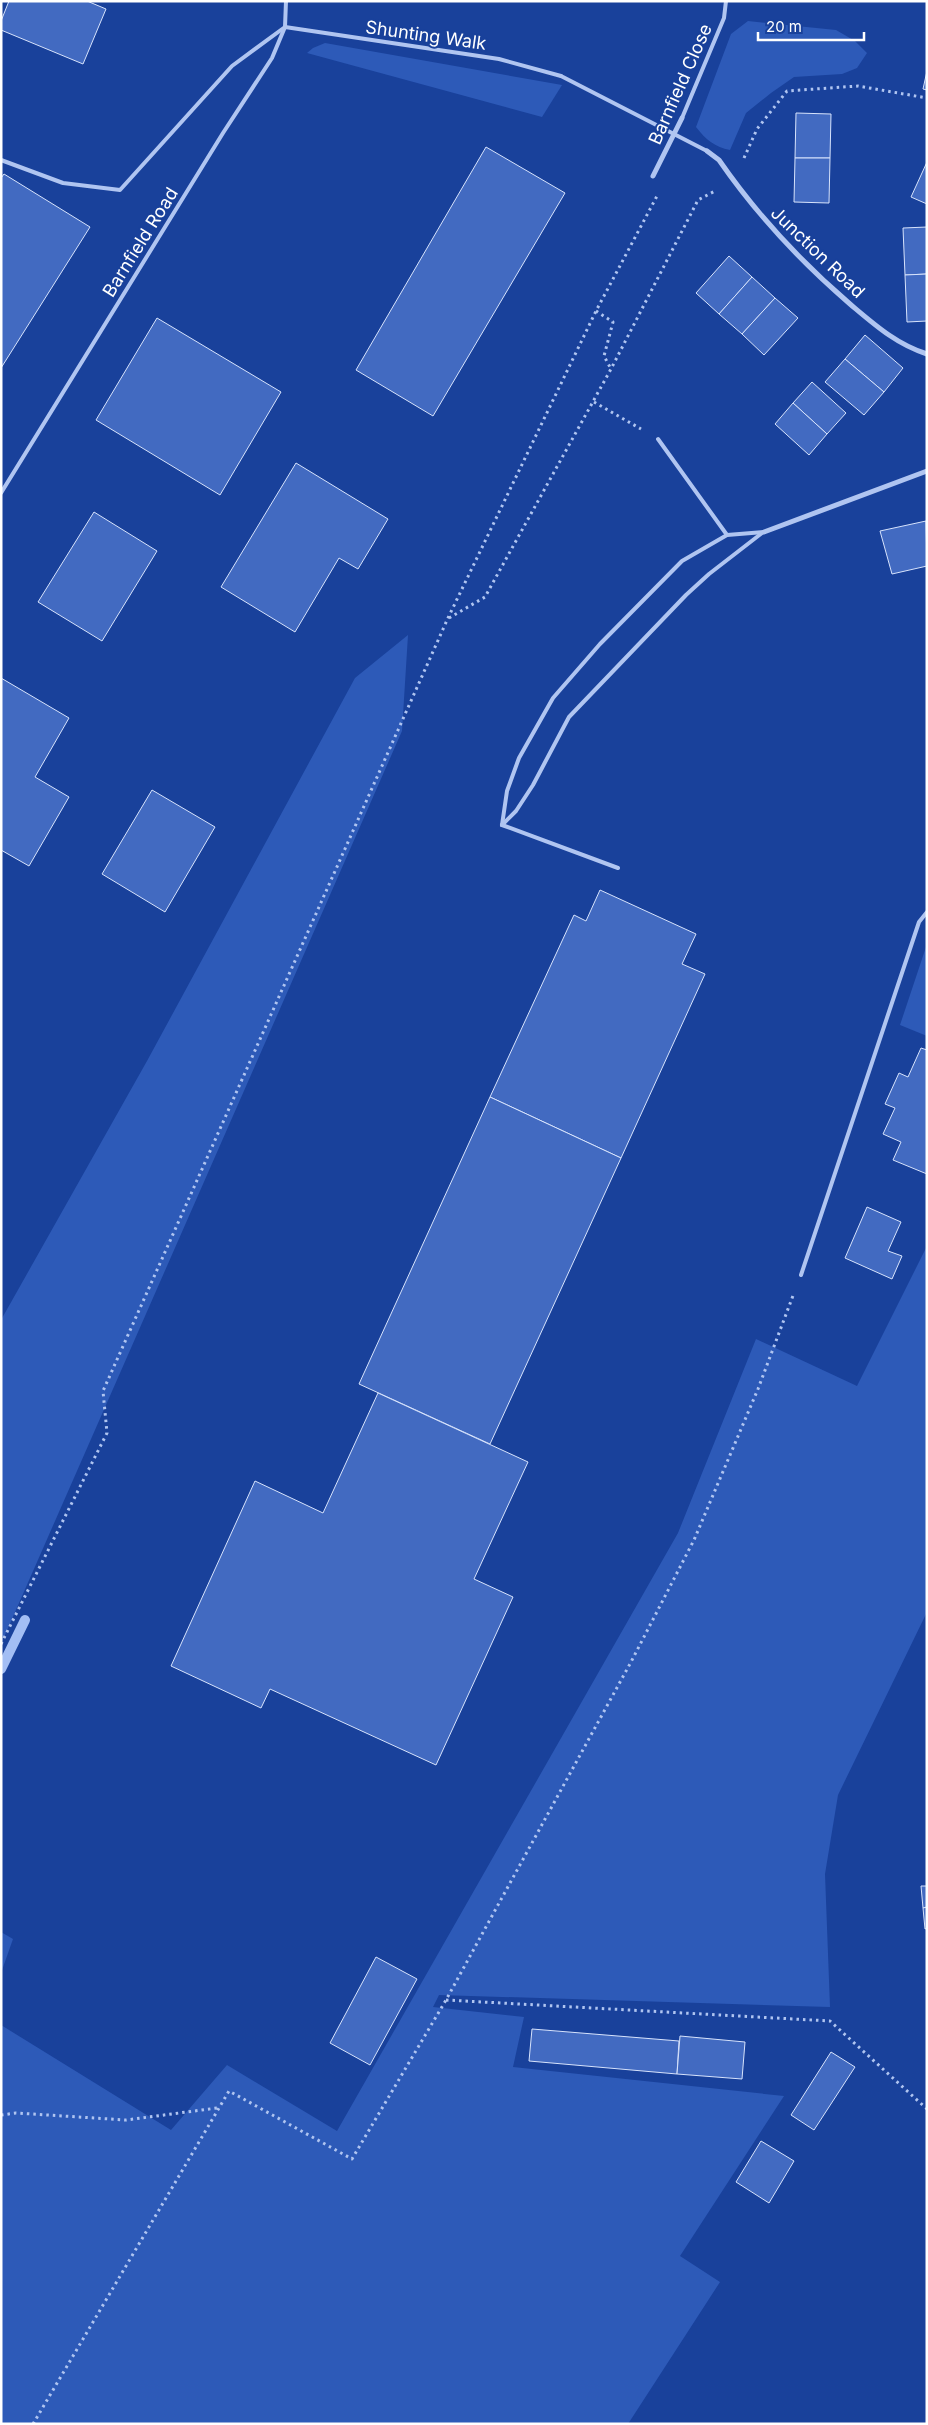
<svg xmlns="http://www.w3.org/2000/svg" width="928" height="2425" font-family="Inter,sans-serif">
<rect width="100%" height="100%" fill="#19419b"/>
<g fill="#2d5ab8">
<path d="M748,21L836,30L855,41L867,53L857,68L842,74L794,77L771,93L746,113L730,150C715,147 706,140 696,127L731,34Z"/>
<polygon points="325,43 562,85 542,117 307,53 313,48"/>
<polygon points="408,635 402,731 1,1644 1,1320 147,1061 355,678"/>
<polygon points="927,944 927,1036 900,1025"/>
<polygon points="927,1246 927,1612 838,1795 825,1874 830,2007 439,1995 433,2007 524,2017 513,2067 784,2096 680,2256 720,2282 628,2424 1,2424 1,2025 171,2130 227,2065 337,2131 678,1533 756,1339 857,1386"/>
<polygon points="1,1932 13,1939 1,1973"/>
</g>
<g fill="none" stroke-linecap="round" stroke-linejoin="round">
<polyline stroke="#a3bef4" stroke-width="10" points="1,1669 25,1620"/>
</g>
<g fill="#426ac1" stroke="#d7e3fc">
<polygon points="9,1 87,1 106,9 83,64 1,30 1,21"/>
<polygon points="927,71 927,90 923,89"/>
<polygon points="796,113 831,114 830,158 795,158"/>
<polygon points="486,147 565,193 433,416 356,370"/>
<polygon points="795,158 830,158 829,203 794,202"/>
<polygon points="927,162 927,204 911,197"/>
<polygon points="4,174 90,227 1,368 1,178"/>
<polygon points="927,227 927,274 905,275 903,228"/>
<polygon points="729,256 752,277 719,314 696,293"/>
<polygon points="927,274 927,321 907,322 905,275"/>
<polygon points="752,277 775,298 742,334 719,314"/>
<polygon points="775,298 798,318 764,355 742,334"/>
<polygon points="157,318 281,392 220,495 96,420"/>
<polygon points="865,335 903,368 884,392 845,359"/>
<polygon points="845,359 884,392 864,415 825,382"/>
<polygon points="812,382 846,413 827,434 793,403"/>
<polygon points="793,403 827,434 809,455 775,424"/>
<polygon points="296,463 388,519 358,569 339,558 295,632 221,587"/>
<polygon points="94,512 157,551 102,641 38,602"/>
<polygon points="926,521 927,566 892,574 880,531"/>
<polygon points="1,678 69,718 35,777 69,797 29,866 1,850"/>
<polygon points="152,790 215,827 165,912 102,874"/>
<polygon points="600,890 696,934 682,964 705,974 621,1158 490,1097 574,915 586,921"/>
<polygon points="921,1048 927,1050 927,1174 893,1160 901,1142 883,1134 895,1108 885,1104 899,1073 908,1077"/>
<polygon points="490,1097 621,1158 490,1444 359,1384"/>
<polygon points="867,1207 901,1222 888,1251 902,1256 892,1279 845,1258"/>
<polygon points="378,1393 528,1462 474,1579 513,1597 436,1765 270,1689 261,1708 171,1666 255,1481 323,1513"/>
<polygon points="921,1886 927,1886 927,1907 923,1908"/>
<polygon points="927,1907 927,1928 925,1929 923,1908"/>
<polygon points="376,1957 417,1979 370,2065 330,2043"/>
<polygon points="532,2029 679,2041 677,2074 529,2061"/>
<polygon points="680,2036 745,2042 742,2079 677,2074"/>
<polygon points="831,2052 855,2067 814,2130 791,2115"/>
<polygon points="761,2141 794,2161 769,2203 736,2182"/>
</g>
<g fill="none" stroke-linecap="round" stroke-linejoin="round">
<g stroke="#b0c5f1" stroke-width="3" stroke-dasharray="2.5 4" stroke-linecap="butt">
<polyline points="744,158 757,129 787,91 858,86 927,98"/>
<polyline points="596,311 613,322 604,356 611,369"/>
<polyline points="594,402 641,429"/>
<polyline points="449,618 485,597 611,369 698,200 715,191"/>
<polyline points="1,1644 107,1433 103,1391 448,618 596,311 657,196"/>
<polyline points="446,2000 830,2021 927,2109"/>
<polyline points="1,2115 16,2113 126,2120 217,2108"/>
<polyline points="33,2424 229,2091 352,2159 446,2000 631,1662 694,1540 758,1389 794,1293"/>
</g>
<g stroke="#b0c5f1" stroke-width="4">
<polyline points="682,118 724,18 726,1"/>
<polyline points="1,160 63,183 120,190 232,66 285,27 499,59 561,76"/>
<polyline points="658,439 727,535"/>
<polyline points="1,493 223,133 272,58 285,27 286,1"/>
<polyline points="502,825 507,791 519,758 553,698 600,644 682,561 727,535 764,532"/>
<polyline points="502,825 516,811 533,785 569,717 686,595 709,574 762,533"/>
<polyline points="502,825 618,868"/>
<polyline points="801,1275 919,922 927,912"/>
</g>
<g stroke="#b0c5f1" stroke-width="5">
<path d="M707,151L719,160C757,215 800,261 850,304C875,325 896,344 927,354"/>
<polyline points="653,176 682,118"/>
<polyline points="764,532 927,471"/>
</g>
<polyline stroke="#b0c5f1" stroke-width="4" points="561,76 707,151"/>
</g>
<g text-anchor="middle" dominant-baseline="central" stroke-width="4" stroke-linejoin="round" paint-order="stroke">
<g font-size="18" fill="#fff" stroke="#19419b">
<text transform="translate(426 35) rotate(8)">Shunting Walk</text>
<text transform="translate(680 84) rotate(-66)">Barnfield Close</text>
<text transform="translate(140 242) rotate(-58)">Barnfield Road</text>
<text transform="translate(818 252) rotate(44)">Junction Road</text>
</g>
</g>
<rect width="928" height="2425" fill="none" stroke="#ffffff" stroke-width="5"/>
<path d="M758 32v8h106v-8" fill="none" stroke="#ffffff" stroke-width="2.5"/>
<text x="766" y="32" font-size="15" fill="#ffffff" stroke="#19419b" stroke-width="4" paint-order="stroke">20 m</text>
</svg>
